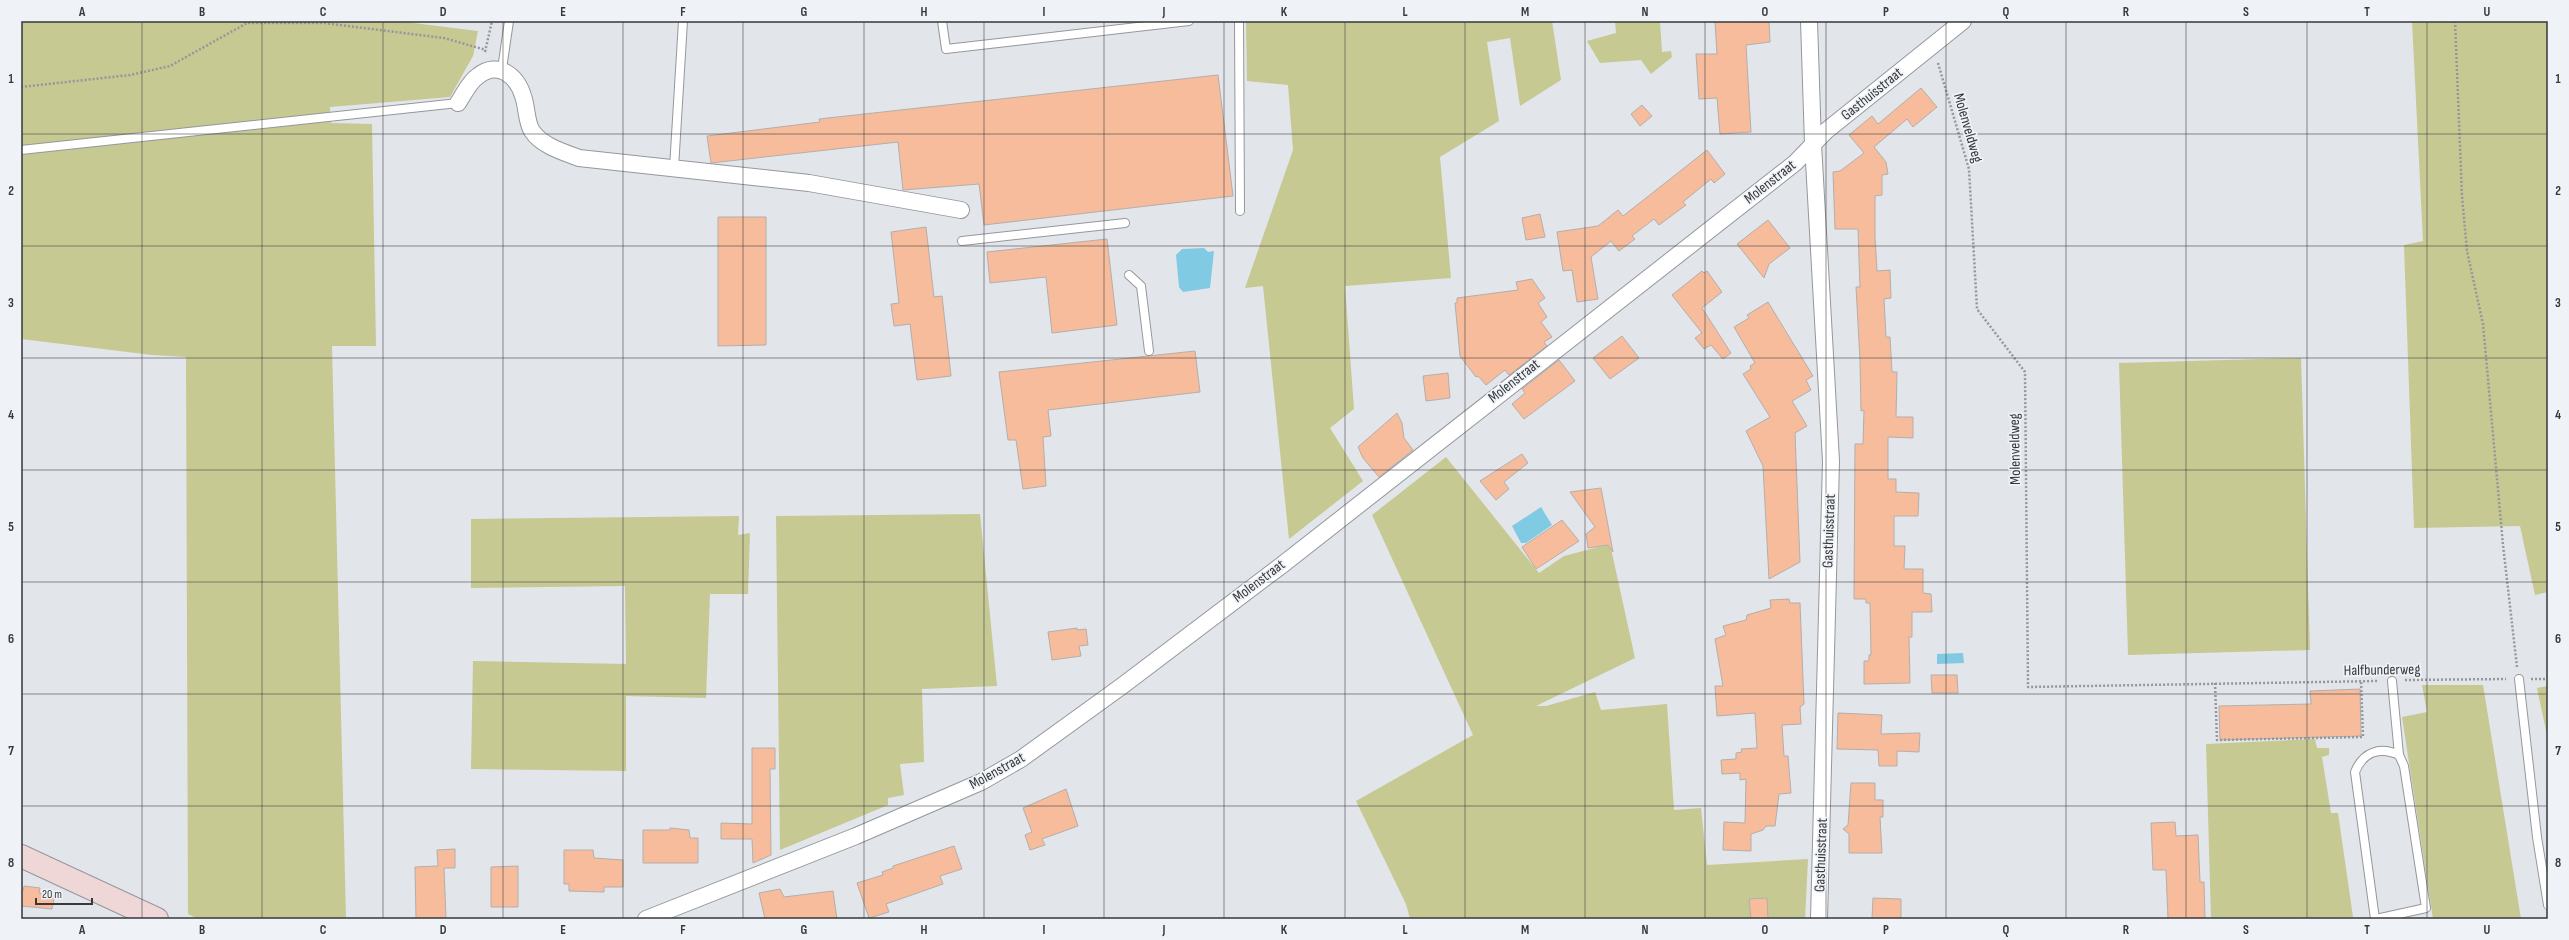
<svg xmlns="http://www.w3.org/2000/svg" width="2569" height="940" font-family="'Sofia Sans Condensed',sans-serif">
<rect width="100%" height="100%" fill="#e2e5ea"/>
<g fill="#c6c992">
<polygon points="21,21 397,21 478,31 473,56 450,97 330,107 331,123 372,124 376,346 332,346 346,919 198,919 188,914 186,357 152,355 21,339"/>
<polygon points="1246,21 1552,21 1561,80 1520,106 1510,38 1487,42 1499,121 1440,157 1451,278 1345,286 1354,409 1330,428 1363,481 1289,539 1263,286 1245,288 1293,150 1288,85 1247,81"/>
<polygon points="1615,21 1660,21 1662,52 1671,51 1672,57 1651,74 1641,60 1600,63 1587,41 1616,33"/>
<polygon points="2412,21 2548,21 2548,592 2535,595 2520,526 2414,528 2404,245 2423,241"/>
<polygon points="2301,358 2310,650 2128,655 2119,363"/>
<polygon points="1446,457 1539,573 1564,556 1610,544 1635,658 1536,706 1546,706 1595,692 1601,710 1667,704 1674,810 1701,808 1707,865 1808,859 1805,919 1410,919 1406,904 1356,801 1473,735 1372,515"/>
<polygon points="980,514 997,686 922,689 924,762 900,764 904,795 888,798 888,805 780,850 776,516"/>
<polygon points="739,516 738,535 750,533 748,594 710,594 706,698 626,696 626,771 471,769 473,661 626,664 625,586 471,588 471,519"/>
<polygon points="2422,685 2483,685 2521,919 2433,919 2402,717 2427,712"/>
<polygon points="2548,686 2548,740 2537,688"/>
<polygon points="2315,739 2317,748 2329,748 2329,755 2322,757 2331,813 2338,813 2353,917 2211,919 2206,744"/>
</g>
<g fill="#80cae4">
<polygon points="1204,248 1208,252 1214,251 1210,288 1183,292 1179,287 1176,255 1182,249"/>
<polygon points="1541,507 1552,525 1526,543 1521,543 1512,526"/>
<polygon points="1963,653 1964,663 1937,664 1937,654"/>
</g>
<g fill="#f7bc9c" stroke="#b4aeab">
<polygon points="1715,21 1769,22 1770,42 1746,45 1751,132 1720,134 1717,98 1699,99 1696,54 1717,54"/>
<polygon points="1218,75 1233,196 984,225 979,184 903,190 898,142 711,163 707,136 820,122 819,119"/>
<polygon points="1921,88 1937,107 1913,127 1907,119 1874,147 1886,162 1888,174 1882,175 1882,195 1875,196 1875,237 1877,271 1890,270 1891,298 1884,299 1886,337 1890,337 1892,372 1897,372 1896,417 1913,417 1913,438 1888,437 1888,479 1896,479 1896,492 1919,493 1918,516 1894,516 1894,546 1905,546 1904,569 1923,569 1923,593 1931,594 1932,612 1912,612 1912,637 1909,637 1910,683 1864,684 1864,661 1869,661 1869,655 1871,655 1870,603 1866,603 1866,599 1854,599 1855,444 1863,444 1864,410 1861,411 1860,360 1856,287 1860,287 1858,229 1835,229 1833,172 1840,171 1864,153 1849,135 1872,116 1878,124"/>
<polygon points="1642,105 1652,116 1640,126 1631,114"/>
<polygon points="1707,150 1725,174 1714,183 1711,179 1683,202 1686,205 1659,225 1654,219 1632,236 1635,239 1619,251 1611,241 1591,257 1598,299 1577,302 1572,270 1563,271 1557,232 1598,226 1618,210 1623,216"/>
<polygon points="1540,214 1545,237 1526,240 1522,218"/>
<polygon points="718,217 766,217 766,345 718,346"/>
<polygon points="1768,220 1790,248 1769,264 1764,278 1737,244"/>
<polygon points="926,227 934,297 942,296 951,376 917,380 910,324 894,326 891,304 899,303 891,232"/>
<polygon points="1107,239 1117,325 1052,333 1046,277 990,283 987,252"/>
<polygon points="1702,271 1704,273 1707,271 1722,292 1702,308 1731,353 1723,359 1711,345 1704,349 1695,338 1702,333 1672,295"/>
<polygon points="1532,279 1545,298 1538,303 1547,317 1541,322 1552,337 1544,342 1547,346 1509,375 1505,370 1486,385 1478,376 1476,377 1460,356 1455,303 1457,303 1457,298 1518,290 1516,282"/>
<polygon points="1768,302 1813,376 1806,380 1811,390 1792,401 1807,426 1795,433 1800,562 1769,579 1763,466 1746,431 1770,417 1743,374 1751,369 1750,366 1755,363 1734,327 1749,318 1747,315"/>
<polygon points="1622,336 1639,358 1610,379 1593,358"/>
<polygon points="1195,351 1200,392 1048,410 1051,436 1043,437 1046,486 1023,489 1016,440 1008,440 999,372"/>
<polygon points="1559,360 1575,381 1524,419 1512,404 1525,393 1522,389"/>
<polygon points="1448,373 1450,398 1426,401 1423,376"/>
<polygon points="1397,413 1402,423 1404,438 1413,450 1379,477 1363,458 1358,447"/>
<polygon points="1522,454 1528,463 1504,482 1509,489 1496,500 1480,481"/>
<polygon points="1601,488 1613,552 1608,545 1588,548 1586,534 1595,527 1570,492"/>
<polygon points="1562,520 1579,541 1536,569 1522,547"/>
<polygon points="1789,599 1790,603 1800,603 1804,704 1800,707 1801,724 1782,725 1784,756 1788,756 1791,793 1779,794 1775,826 1766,826 1763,830 1751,834 1751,851 1723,850 1724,822 1745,823 1746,779 1740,780 1740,773 1722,774 1721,760 1736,759 1736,753 1742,752 1741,749 1757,748 1755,713 1717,716 1715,686 1723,686 1715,639 1726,635 1723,626 1746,620 1747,615 1771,608 1770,600"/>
<polygon points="1077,628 1077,630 1086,629 1088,645 1079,646 1081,656 1052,660 1048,632"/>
<polygon points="1931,675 1957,675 1958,693 1932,693"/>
<polygon points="2360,689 2361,736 2220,740 2219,706 2311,704 2310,691"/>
<polygon points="1838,713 1882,715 1881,734 1920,733 1919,752 1897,751 1897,766 1879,766 1878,750 1837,749"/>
<polygon points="752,748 775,748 775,769 770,769 771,855 753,863 752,839 721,839 721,823 752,824"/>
<polygon points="1851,783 1875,783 1875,800 1883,800 1883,817 1880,817 1882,853 1849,853 1849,834 1843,829 1848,825"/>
<polygon points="1066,789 1078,826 1042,839 1045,845 1030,850 1025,835 1032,832 1023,808"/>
<polygon points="2175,822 2176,836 2198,835 2200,882 2204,882 2205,918 2168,919 2166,870 2153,870 2151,823"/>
<polygon points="670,828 689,830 690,838 698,838 698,863 643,863 643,830 670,830"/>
<polygon points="954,846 962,869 940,876 943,884 886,904 889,912 869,918 857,883 883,875 882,872 893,868 893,866"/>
<polygon points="455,849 455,868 444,868 446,919 416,919 415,867 438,866 437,850"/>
<polygon points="564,850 593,850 594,858 623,860 623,887 604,887 604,892 569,891 569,884 564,884"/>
<polygon points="518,866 518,907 491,907 491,867"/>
<polygon points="24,886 40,888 39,893 55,895 52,909 21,906 21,891 23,891"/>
<polygon points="780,889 784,897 833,891 837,919 765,919 759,893"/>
<polygon points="1767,898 1768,919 1751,919 1749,899"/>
<polygon points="1873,898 1901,899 1901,919 1872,919"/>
</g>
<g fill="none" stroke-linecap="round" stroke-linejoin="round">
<defs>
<g id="lane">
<polyline points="942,21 946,49 1189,21"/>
<polyline points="1239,21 1240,211"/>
<polyline points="502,69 509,21"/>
<polyline points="21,150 458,103"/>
<polyline points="674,168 683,21"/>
<polyline points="962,241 1125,223"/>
<polyline points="1129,275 1141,286 1149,351"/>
<polyline points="2519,679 2537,837 2548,905"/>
<polyline points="2392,681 2399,755"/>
<path d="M2375,919L2355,772C2363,752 2380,746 2399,755L2404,766L2426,908L2376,919"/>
</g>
<g id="street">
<polyline points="1809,21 1813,144 1831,461 1819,919"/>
<path d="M458,103C464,94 469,82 478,76C498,60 517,76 523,96C527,106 526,122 532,131C542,146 563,152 579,158L809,183L961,210"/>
<polyline points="646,919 856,836 981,782 1021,759 1122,686 1282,565 1795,163 1826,131 1963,21"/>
</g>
<polyline id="secondary" points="21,856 157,919"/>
</defs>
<use href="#lane" stroke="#94979c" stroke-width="10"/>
<use href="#street" stroke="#94979c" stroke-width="18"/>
<use href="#secondary" stroke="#94979c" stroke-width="24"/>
<g stroke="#95979b" stroke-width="2.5" stroke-dasharray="2 2" stroke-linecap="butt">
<polyline points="2455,21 2462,196 2467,251 2483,324 2503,545 2517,667"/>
<polyline points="485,52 492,21"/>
<polyline points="1938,63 1969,169 1977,309 2025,372 2028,687 2378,681"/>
<polyline points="21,87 130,75 170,66 247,23 325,23 444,38 486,50"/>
<polyline points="2531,679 2548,679"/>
<polyline points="2405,680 2506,679"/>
<polyline points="2215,683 2217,740 2363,737 2361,681"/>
</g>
<use href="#lane" stroke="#fff" stroke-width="8"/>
<use href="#street" stroke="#fff" stroke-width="16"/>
<use href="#secondary" stroke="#efd6d7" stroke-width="22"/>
</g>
<path fill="none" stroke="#36383a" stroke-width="1" stroke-opacity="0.55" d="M142,21V919M262,21V919M383,21V919M503,21V919M623,21V919M743,21V919M864,21V919M984,21V919M1104,21V919M1224,21V919M1345,21V919M1465,21V919M1585,21V919M1705,21V919M1826,21V919M1946,21V919M2066,21V919M2186,21V919M2307,21V919M2427,21V919M21,134H2548M21,246H2548M21,358H2548M21,470H2548M21,582H2548M21,694H2548M21,806H2548"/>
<g text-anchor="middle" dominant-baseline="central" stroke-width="3.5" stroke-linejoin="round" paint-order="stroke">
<g font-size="15" fill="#36383a" stroke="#eff2f7">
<text transform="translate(1872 94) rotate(-39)">Gasthuisstraat</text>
<text transform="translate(1968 128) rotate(74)">Molenveldweg</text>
<text transform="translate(1770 182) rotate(-38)">Molenstraat</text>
<text transform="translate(1514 381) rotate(-38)">Molenstraat</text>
<text transform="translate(2015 449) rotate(-91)">Molenveldweg</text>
<text transform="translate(1829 531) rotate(-88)">Gasthuisstraat</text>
<text transform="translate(1259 581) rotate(-37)">Molenstraat</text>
<text transform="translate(2382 670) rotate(-1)">Halfbunderweg</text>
<text transform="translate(997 771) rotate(-29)">Molenstraat</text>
<text transform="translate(1821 855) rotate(-88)">Gasthuisstraat</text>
</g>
</g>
<rect width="2569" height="940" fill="none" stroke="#eff2f7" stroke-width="44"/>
<path d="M36 898v6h56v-6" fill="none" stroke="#36383a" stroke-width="2"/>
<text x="42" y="898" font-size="12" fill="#36383a" stroke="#eff2f7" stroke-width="3" paint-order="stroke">20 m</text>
<rect x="22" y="22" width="2525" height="896" fill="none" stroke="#36383a" stroke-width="1.5"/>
<g font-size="13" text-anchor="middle" font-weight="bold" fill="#36383a">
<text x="82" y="16">A</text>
<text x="202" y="16">B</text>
<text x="323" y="16">C</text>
<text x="443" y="16">D</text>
<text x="563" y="16">E</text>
<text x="683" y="16">F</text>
<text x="804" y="16">G</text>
<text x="924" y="16">H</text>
<text x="1044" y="16">I</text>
<text x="1164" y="16">J</text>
<text x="1284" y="16">K</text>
<text x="1405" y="16">L</text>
<text x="1525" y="16">M</text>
<text x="1645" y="16">N</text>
<text x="1765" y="16">O</text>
<text x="1886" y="16">P</text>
<text x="2006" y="16">Q</text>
<text x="2126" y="16">R</text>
<text x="2246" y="16">S</text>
<text x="2367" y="16">T</text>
<text x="2487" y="16">U</text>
<text x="11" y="83">1</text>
<text x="2558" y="83">1</text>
<text x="11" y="195">2</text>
<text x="2558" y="195">2</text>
<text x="11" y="307">3</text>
<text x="2558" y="307">3</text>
<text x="11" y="419">4</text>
<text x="2558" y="419">4</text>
<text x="11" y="531">5</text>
<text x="2558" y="531">5</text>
<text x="11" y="643">6</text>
<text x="2558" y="643">6</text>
<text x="11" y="755">7</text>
<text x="2558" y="755">7</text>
<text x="11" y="867">8</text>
<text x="2558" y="867">8</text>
<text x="82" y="934">A</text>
<text x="202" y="934">B</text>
<text x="323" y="934">C</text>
<text x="443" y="934">D</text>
<text x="563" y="934">E</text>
<text x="683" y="934">F</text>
<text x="804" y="934">G</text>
<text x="924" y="934">H</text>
<text x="1044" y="934">I</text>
<text x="1164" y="934">J</text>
<text x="1284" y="934">K</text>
<text x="1405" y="934">L</text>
<text x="1525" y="934">M</text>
<text x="1645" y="934">N</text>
<text x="1765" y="934">O</text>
<text x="1886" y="934">P</text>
<text x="2006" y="934">Q</text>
<text x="2126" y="934">R</text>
<text x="2246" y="934">S</text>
<text x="2367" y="934">T</text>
<text x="2487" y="934">U</text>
</g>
</svg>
